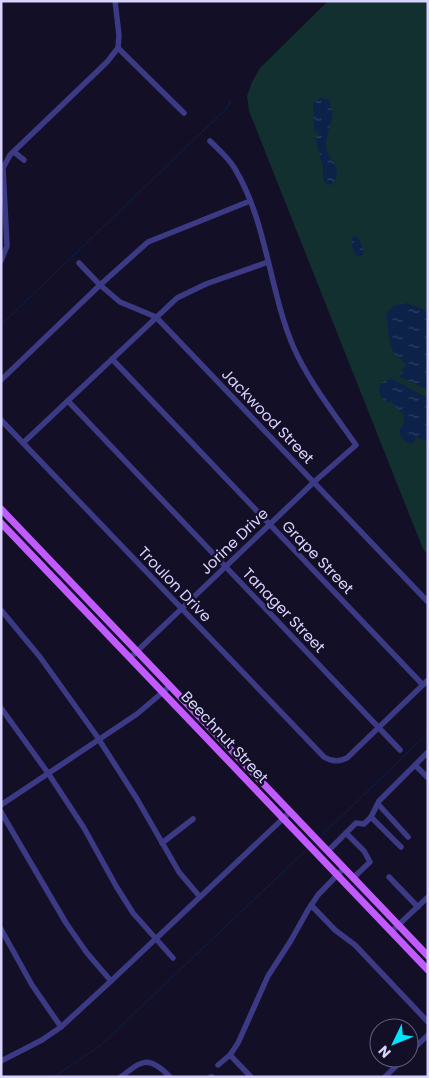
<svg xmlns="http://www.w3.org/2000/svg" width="429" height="1078" font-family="Poppins,sans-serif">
<defs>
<pattern id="water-ripples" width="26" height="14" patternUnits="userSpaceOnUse" patternTransform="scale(1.25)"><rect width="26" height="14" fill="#0c2248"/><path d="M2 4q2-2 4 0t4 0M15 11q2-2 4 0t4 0" fill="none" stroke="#2f4163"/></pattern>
</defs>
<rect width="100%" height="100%" fill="#130f26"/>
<polygon fill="#12302f" points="328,1 428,1 428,555 423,549 249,111 247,96 252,82 260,68"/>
<g fill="url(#water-ripples)">
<path d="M321,97L329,100C338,119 326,127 326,146C326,158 347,171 331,185L327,184L323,179V168L315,137L319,135V133L314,130L313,103Z"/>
<path d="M355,235C361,240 364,248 363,255L358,257C353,253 351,244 352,238Z"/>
<path d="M405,303L422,308L428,314V381L426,383L428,388L426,389L400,377L398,374L402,373L403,368L406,365C403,359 397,358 394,353C389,345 388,326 386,317C387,308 397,304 405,303Z"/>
<path d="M392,379C403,384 417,394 428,397V443L416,437L412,444C405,442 401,438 399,430L403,425L404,416L393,403L384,401C376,390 378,381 392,379Z"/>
</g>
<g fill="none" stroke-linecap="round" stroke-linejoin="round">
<g stroke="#0c2248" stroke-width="1">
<polyline points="1,325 229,106 230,101"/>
<polyline points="322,835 428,733"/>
<polyline points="54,1077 101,1045 306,850"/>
</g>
<g stroke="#3d3a85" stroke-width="5.5">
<polyline points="118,48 184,113"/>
<polyline points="14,152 24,160"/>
<polyline points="1,261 7,246 3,168 10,155 107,62 118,48 119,35 115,1"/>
<polyline points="79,263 100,285 120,302 156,317 428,602"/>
<polyline points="112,359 423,685"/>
<polyline points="1,380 100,285 148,242 250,201"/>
<polyline points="68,401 400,750"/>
<path d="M1,420L324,757C332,762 339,762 347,758L428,680"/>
<polyline points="23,443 177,298 206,284 268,262"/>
<polyline points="1,610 40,657 96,735 137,799 179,872 200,897"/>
<path d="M131,657L314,482L356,445C335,415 307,379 293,346C269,289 267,222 235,169C229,158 219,150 210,141"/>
<polyline points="1,708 48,773 84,828 116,886 133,913 173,958"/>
<polyline points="415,765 428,778"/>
<polyline points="378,804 408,837"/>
<polyline points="1,805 137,714 170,686"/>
<polyline points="1,812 66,923 87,953 111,981"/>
<polyline points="371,817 401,847"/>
<polyline points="346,833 364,851 370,862 353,878"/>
<polyline points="162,843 193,819"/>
<polyline points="328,851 356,823 364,824 371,817 379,801 428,752"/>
<polyline points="389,877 418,907"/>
<polyline points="311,905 335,930 355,945 428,1022"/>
<polyline points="1,929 32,985 61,1027"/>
<polyline points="392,931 428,897"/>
<polyline points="409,1053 428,1035"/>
<polyline points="230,1055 251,1077"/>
<polyline points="1,1061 42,1040 61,1027 111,981 290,812"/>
<polyline points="218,1065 230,1055 238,1043 268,976 290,942 308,910 318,895 344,868"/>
<path d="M121,1077C142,1060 149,1055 170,1077"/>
<polyline points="211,1077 212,1077"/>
<polyline points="385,1077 404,1058"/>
</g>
<g stroke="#c25bff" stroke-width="7">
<polyline points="1,509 428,956"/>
<polyline points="1,523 428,970"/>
</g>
</g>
<g text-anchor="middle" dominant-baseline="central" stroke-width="4.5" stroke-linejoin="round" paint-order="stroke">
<g font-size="15" fill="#d9d4ff" stroke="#130f26">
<text transform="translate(268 416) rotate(46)">Jackwood Street</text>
<text transform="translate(234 541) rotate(-44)">Jorine Drive</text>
<text transform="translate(318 557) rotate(46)">Grape Street</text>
<text transform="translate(175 584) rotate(46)">Troulon Drive</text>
<text transform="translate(284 610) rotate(46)">Tanager Street</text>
<text transform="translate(225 737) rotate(47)">Beechnut Street</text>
</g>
</g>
<rect width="429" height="1078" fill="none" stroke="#d9d4ff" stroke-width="5"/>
<g transform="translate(394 1043) rotate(227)"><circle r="24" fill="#130f26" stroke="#625e7d"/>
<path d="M0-4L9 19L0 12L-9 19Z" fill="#00e5ff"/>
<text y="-8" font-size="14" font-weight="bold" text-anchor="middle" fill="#d9d4ff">N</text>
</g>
</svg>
